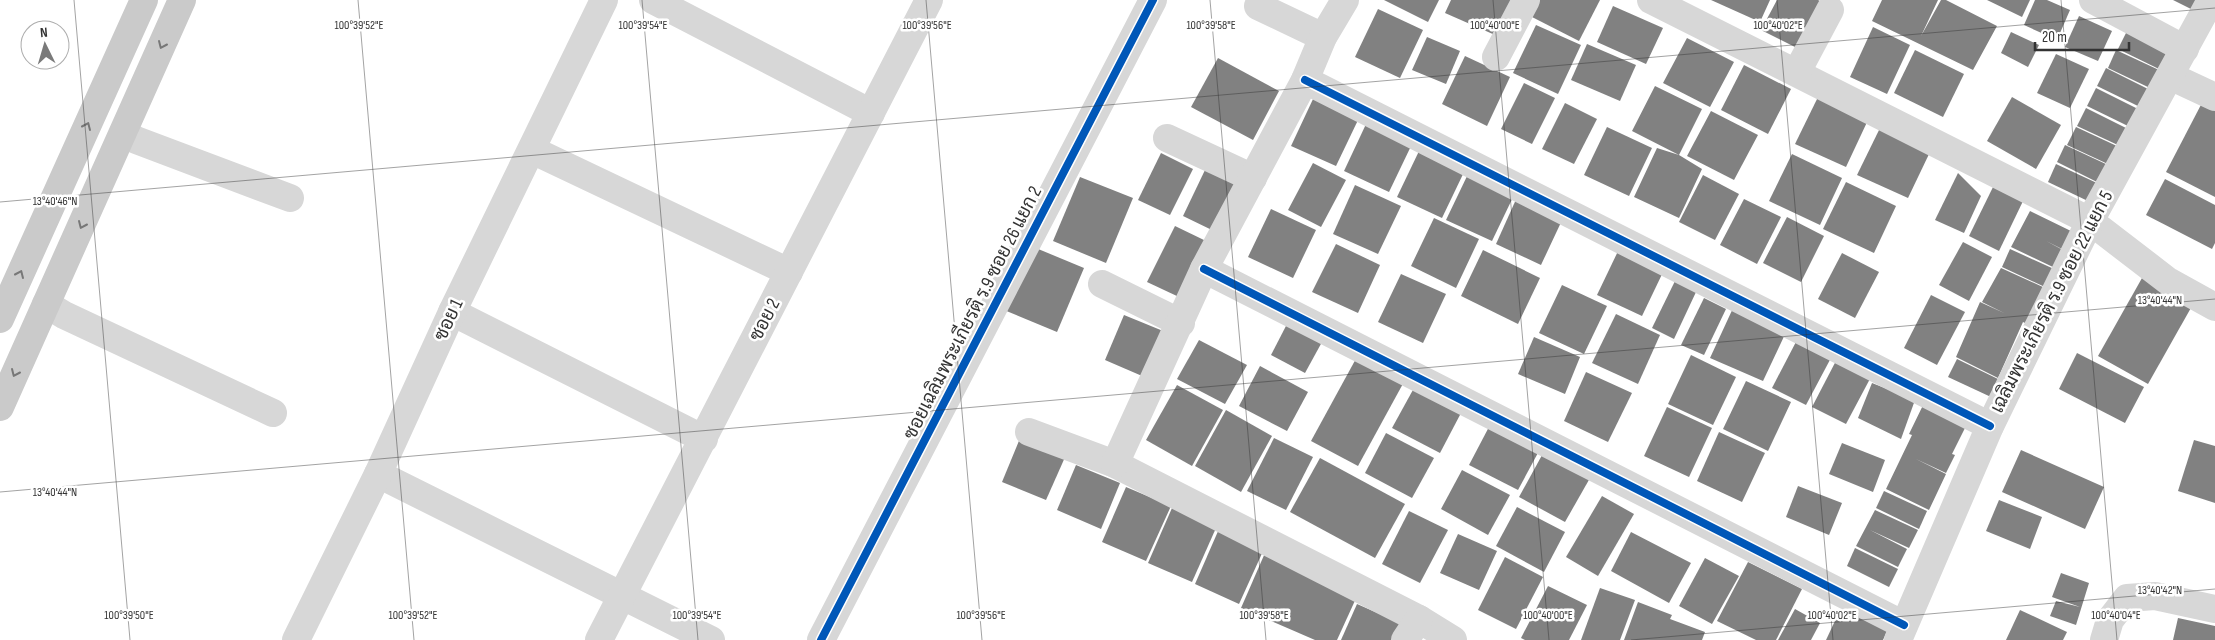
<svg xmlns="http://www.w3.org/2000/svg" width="2215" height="640" font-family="'Sofia Sans Condensed',Sarabun,sans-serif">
<rect width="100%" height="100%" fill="#fff"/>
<g fill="#818181">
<polygon points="1384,0 1439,0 1428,22"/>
<polygon points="1451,0 1511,0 1495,35 1445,13"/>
<polygon points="1540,0 1600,0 1579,41 1532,17"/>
<polygon points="1711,0 1770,0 1760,22"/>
<polygon points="1777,0 1818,0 1826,4 1803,51 1761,30"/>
<polygon points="1882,0 1938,0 1921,36 1941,0 1946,0 1997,26 1973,70 1872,21"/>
<polygon points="1987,0 2030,0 2022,17"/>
<polygon points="2035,0 2047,0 2070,10 2057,40 2024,25"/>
<polygon points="2173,0 2205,0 2199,13"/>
<polygon points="1613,6 1663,28 1646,64 1597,42"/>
<polygon points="1378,9 1423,30 1400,78 1355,57"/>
<polygon points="2079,16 2112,31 2098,61 2065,47"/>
<polygon points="1536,25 1581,45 1558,94 1513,73"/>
<polygon points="1873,27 1910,45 1887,94 1850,77"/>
<polygon points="2127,31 2170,52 2161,70 2118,49"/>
<polygon points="2011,32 2039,45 2028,67 2001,53"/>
<polygon points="1427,37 1460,51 1446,84 1412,70"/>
<polygon points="1687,38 1734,62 1710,107 1663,83"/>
<polygon points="1587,44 1636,65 1620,101 1571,80"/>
<polygon points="1915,50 1964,74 1943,117 1894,93"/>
<polygon points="2116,50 2159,70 2150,88 2108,68"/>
<polygon points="2056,54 2089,69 2070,108 2037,93"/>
<polygon points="1465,56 1510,77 1487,126 1442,104"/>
<polygon points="1218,58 1279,91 1253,140 1191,107"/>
<polygon points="1744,65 1791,89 1768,134 1721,110"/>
<polygon points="2106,68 2148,89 2140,107 2097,86"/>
<polygon points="1524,83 1555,98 1532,144 1501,129"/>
<polygon points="1655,86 1702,109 1679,155 1702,169 1679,218 1634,197 1657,148 1679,155 1632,131"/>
<polygon points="2096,88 2138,109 2130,127 2087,106"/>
<polygon points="1314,97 1359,118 1336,166 1291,146"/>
<polygon points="1818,97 1868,120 1846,167 1795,144"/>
<polygon points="2012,97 2061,125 2036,169 1987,141"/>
<polygon points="2204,99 2215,105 2215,197 2166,172"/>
<polygon points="1565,103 1597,119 1574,164 1542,149"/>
<polygon points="2086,108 2128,129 2120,146 2077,126"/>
<polygon points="1711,111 1758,135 1734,180 1687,156"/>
<polygon points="1367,122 1412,144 1389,192 1344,171"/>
<polygon points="1607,127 1652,148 1629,196 1584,175"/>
<polygon points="2076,127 2119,147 2110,165 2067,145"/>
<polygon points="1880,128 1930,152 1908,198 1857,175"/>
<polygon points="2065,145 2108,165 2099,183 2057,162"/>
<polygon points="1420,149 1465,170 1442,218 1397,197"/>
<polygon points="1161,153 1193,169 1170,215 1138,200"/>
<polygon points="1792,154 1842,178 1820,225 1769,201"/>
<polygon points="1313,163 1346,180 1321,227 1288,210"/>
<polygon points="2056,164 2099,184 2090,202 2048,182"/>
<polygon points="1205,170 1238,185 1216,232 1183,216"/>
<polygon points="1469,172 1515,193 1492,241 1446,220"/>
<polygon points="1958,173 1981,196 1964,233 1935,220"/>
<polygon points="1703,175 1739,194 1715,240 1679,222"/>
<polygon points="1080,177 1133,198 1106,263 1053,241"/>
<polygon points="2165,179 2215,205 2215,243 2212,249 2146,215"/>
<polygon points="1846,182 1896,206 1874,253 1823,229"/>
<polygon points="1355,185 1401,206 1378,254 1333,234"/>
<polygon points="1994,185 2024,199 1999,251 1969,236"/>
<polygon points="1518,195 1564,216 1541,265 1496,244"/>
<polygon points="1744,199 1781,217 1757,264 1720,245"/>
<polygon points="1271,209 1316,230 1293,278 1248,257"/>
<polygon points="2030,211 2073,232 2064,250 2046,241 2063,250 2055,268 2011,247"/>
<polygon points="1787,217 1824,236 1801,282 1763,263"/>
<polygon points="1434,218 1479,239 1456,288 1411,266"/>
<polygon points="1175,226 1206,241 1179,297 1147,282"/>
<polygon points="1963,242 1992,257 1969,301 1939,285"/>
<polygon points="1336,244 1380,265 1358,313 1312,292"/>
<polygon points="1031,246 1084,268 1057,332 1004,310"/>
<polygon points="1620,247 1665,268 1642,316 1597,295"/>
<polygon points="2010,249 2054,269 2045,287 2002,267"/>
<polygon points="1483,250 1540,278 1518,324 1461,296"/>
<polygon points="1842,253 1879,272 1855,318 1818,299"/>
<polygon points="2001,268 2045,288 2025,323 2023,322 1998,378 1956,357 1980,302 2004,313 1982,302"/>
<polygon points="1401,274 1446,294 1423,343 1378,322"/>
<polygon points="2142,278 2192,306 2148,384 2098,356"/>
<polygon points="1675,281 1696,292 1674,339 1652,328"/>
<polygon points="1562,285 1607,306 1584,354 1539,333"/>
<polygon points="1931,295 1965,312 1937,365 1904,348"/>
<polygon points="1704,298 1726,309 1704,355 1681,345"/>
<polygon points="1734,306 1787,330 1763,381 1710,358"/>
<polygon points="1616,314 1660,335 1638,384 1592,363"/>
<polygon points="1124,315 1168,333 1149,379 1105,360"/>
<polygon points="1287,324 1322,342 1305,373 1271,355"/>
<polygon points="1534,337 1580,357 1565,394 1518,374"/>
<polygon points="1798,338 1832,356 1806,405 1772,388"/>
<polygon points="1199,340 1247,365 1225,404 1177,379"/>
<polygon points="2077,353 2144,387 2125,423 2059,389"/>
<polygon points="1358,355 1405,380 1358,466 1311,441"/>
<polygon points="1691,355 1736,377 1713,425 1668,404"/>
<polygon points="1838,357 1872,375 1846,424 1812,407"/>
<polygon points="1957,359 2000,380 1991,397 1948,377"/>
<polygon points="1260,366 1308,392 1287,431 1239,406"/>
<polygon points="1586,372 1632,393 1608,442 1564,421"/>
<polygon points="1746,381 1791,402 1768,451 1723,429"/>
<polygon points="1872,383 1915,400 1901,439 1858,418"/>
<polygon points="1177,385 1223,410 1192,466 1146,440"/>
<polygon points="1414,388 1461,413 1440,453 1392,428"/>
<polygon points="1927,397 1970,418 1952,454 1955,455 1946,473 1916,459 1946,474 1929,510 1886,489 1912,435 1909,434"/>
<polygon points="1667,407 1712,428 1689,477 1644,456"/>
<polygon points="1226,410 1272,436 1241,492 1195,466"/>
<polygon points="1490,425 1539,451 1518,490 1469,465"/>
<polygon points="1719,432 1765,453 1742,502 1697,481"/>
<polygon points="1386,433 1434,458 1412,498 1365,473"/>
<polygon points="1021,436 1066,455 1046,500 1002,482"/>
<polygon points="1274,438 1313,457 1286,510 1247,491"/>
<polygon points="2194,440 2215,446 2215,503 2178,491"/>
<polygon points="1842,443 1885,460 1873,492 1829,474"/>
<polygon points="1547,446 1594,471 1565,522 1519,497"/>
<polygon points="2021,450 2104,487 2085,529 2002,492"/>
<polygon points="1320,458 1405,504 1375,558 1290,512"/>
<polygon points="1076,465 1120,483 1101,529 1057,510"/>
<polygon points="1462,470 1510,495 1488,535 1441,509"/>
<polygon points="1798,486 1842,503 1829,535 1786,517"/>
<polygon points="1126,487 1171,506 1146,561 1102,542"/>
<polygon points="1884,491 1927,511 1919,529 1876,508"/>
<polygon points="1602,496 1634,514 1598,576 1566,557"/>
<polygon points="1999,500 2042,517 2030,549 1986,531"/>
<polygon points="1517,507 1565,532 1544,572 1496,546"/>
<polygon points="1172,508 1216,528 1192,582 1148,563"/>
<polygon points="1875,510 1918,530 1909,548 1870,530 1907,549 1898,567 1856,546"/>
<polygon points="1409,511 1448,530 1420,583 1382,564"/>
<polygon points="1219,529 1264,549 1239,604 1195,584"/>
<polygon points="1631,532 1691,563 1669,603 1611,571"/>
<polygon points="1458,534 1497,551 1479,590 1440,573"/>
<polygon points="1855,548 1898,569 1889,587 1847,566"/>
<polygon points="1265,553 1358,594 1337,640 1315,640 1241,608"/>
<polygon points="1505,557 1543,577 1516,629 1478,610"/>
<polygon points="1705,558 1739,576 1712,624 1679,606"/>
<polygon points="1748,562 1802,589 1776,640 1756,640 1717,621"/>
<polygon points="2061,573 2089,583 2076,625 2050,616 2056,601 2080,607 2052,597"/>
<polygon points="1548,586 1587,605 1569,640 1525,640 1521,638"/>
<polygon points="1600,588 1635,600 1620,640 1581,640"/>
<polygon points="1638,602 1672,615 1670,619 1705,632 1702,640 1663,640 1668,627 1663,640 1624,640"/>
<polygon points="1357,604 1405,625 1399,640 1341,640"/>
<polygon points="1842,606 1889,627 1883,640 1826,640"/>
<polygon points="1795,609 1820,623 1811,640 1778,640"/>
<polygon points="2020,610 2067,632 2063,640 2006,640"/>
<polygon points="2178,618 2215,626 2215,640 2173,640"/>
</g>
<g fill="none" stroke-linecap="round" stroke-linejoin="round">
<g stroke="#d7d7d7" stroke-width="28">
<polyline points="653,0 871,113"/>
<polyline points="1651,0 2090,221 2168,281 2215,307"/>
<polyline points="2093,0 2185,49"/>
<polyline points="1258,6 1323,37"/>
<polyline points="1496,57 1526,0"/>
<polyline points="1797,72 1830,10"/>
<polyline points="2170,76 2215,97"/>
<polyline points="1305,80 1990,426"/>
<polyline points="124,133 136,140 290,198"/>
<polyline points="1167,138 1253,178"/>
<polyline points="532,150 789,272"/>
<polyline points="1204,269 1904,625"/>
<polyline points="1102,284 1181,323"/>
<polyline points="46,304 64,315 273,413"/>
<polyline points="452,312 704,439"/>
<polyline points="1029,432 1115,464 1419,619 1453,640"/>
<polyline points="1115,464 1204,269 1305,80 1323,37 1345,0"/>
<polyline points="378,474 711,640"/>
<polyline points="296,640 378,474 452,312 604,0"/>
<polyline points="599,640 929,0"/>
<polyline points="821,640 1153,0"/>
<polyline points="1405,640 1419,619"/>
<polyline points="1898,640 1990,426 2090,221 2211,0"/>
<polyline points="2104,640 2110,620 2127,598 2155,596 2215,609"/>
</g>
<g stroke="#cacaca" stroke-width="28">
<polyline points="0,319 144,0"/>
<polyline points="0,407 182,0"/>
</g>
<defs>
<g id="cycleway">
<polyline points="1305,80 1990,426"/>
<polyline points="1204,269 1904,625"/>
<polyline points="821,640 1153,0"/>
</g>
</defs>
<use href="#cycleway" stroke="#fff" stroke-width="11"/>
<use href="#cycleway" stroke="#0057b8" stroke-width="8"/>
</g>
<defs><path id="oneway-chevron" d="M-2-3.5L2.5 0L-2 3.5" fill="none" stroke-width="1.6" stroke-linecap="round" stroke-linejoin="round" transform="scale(1.25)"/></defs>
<g stroke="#777">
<use href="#oneway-chevron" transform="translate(162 45) rotate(114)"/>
<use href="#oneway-chevron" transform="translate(87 126) rotate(-66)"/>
<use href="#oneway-chevron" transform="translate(82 225) rotate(114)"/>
<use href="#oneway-chevron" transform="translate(20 274) rotate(-66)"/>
<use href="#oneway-chevron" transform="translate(15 373) rotate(114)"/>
</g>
<path fill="none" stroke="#333" stroke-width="1" stroke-opacity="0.45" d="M74,0L130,640M358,0L414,640M642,0L698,640M926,0L982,640M1210,0L1266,640M1493,0L1549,640M1777,0L1833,640M2061,0L2117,640M0,202L2215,8M0,492L2215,299M1631,640L2215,589"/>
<g text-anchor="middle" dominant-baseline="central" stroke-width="5" stroke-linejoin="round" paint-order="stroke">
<g font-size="19" fill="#333" stroke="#fff">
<text transform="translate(2052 302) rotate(-63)">เฉลิมพระเกียรติ ร.9 ซอย 22 แยก 5</text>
<text transform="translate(973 313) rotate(-63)">ซอยเฉลิมพระเกียรติ ร.9 ซอย 26 แยก 2</text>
<text transform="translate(449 320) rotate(-65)">ซอย 1</text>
<text transform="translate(765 320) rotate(-63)">ซอย 2</text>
</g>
</g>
<g font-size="12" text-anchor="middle" fill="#333" stroke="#fff" stroke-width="5" stroke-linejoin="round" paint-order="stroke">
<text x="359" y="29">100°39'52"E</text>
<text x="643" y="29">100°39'54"E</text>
<text x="927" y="29">100°39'56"E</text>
<text x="1211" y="29">100°39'58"E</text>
<text x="1495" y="29">100°40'00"E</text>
<text x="1778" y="29">100°40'02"E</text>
<text x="55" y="205">13°40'46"N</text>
<text x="2160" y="304">13°40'44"N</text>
<text x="55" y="496">13°40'44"N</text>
<text x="2160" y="594">13°40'42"N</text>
<text x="129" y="619">100°39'50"E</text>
<text x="413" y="619">100°39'52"E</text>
<text x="697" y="619">100°39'54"E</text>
<text x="981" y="619">100°39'56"E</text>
<text x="1264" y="619">100°39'58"E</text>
<text x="1548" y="619">100°40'00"E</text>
<text x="1832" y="619">100°40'02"E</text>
<text x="2116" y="619">100°40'04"E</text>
</g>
<g transform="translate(45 45) rotate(355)"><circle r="24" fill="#ffffff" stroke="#adadad"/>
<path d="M0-4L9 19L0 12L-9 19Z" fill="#7a7a7a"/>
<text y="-8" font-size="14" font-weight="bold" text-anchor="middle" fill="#333333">N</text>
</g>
<path d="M2035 42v8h94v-8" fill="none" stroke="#333333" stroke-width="2.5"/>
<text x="2042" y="42" font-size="15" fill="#333333" stroke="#ffffff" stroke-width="4" paint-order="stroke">20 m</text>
</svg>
